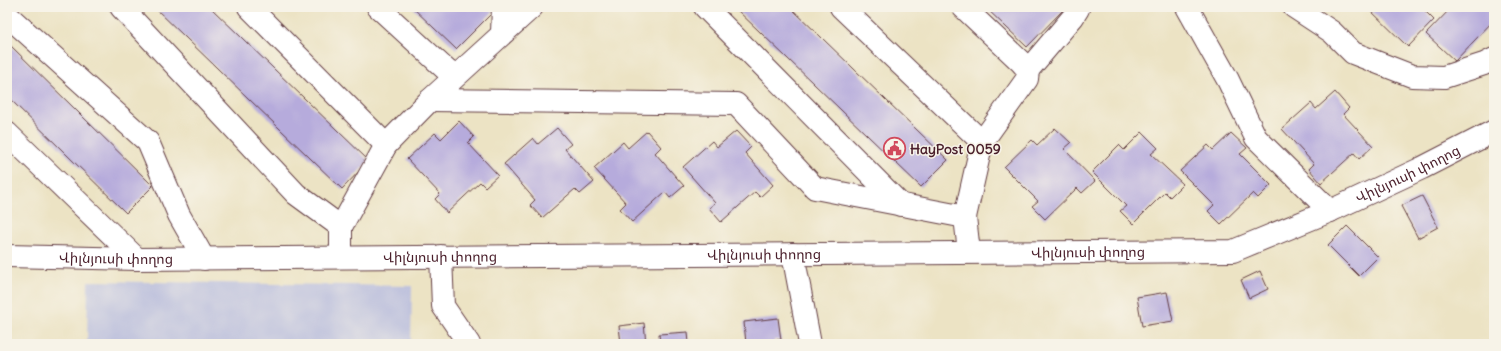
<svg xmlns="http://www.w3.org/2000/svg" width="1501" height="351" font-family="Delius,'Noto Sans Armenian',sans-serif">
<rect width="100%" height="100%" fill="#f7f3e8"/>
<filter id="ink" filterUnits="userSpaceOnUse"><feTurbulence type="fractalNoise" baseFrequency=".025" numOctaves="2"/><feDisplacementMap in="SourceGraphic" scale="8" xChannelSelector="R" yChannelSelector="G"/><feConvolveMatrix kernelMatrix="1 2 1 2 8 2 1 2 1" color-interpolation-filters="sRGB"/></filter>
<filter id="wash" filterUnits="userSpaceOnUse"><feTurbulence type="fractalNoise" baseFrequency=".012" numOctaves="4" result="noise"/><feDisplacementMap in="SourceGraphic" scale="16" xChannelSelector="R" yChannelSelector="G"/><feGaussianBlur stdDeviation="0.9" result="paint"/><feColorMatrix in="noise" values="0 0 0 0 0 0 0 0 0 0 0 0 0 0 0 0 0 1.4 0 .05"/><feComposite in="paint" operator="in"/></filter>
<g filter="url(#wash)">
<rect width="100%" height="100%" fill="#ece3c4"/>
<polygon fill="#bfc2dd" points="88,281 412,286 411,344 87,344"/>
<g id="blocks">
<g fill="#b6abdc">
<polygon points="154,7 210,7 369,161 342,189"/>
<polygon points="412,7 488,7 493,12 456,49"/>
<polygon points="734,7 790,7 948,160 921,187"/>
<polygon points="985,7 1061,7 1064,9 1027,47"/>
<polygon points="1367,7 1421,7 1434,20 1408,47"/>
<polygon points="1452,7 1494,7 1494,20 1455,61 1426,34"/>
<polygon points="7,42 153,186 126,213 7,96"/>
<polygon points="1335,92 1349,108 1343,114 1373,146 1359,159 1354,153 1321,183 1309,169 1314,164 1282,129 1311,103 1316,109"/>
<polygon points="459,121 474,137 468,143 498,175 485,187 480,182 447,213 435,199 440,194 407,159 435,133 441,139"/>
<polygon points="557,128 571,144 565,149 594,182 580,194 575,189 542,218 530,205 535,200 504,164 533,138 538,144"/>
<polygon points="1055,128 1071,143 1064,149 1095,181 1082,193 1077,188 1045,219 1032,206 1038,201 1004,167 1032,140 1037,145"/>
<polygon points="647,131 661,147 655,153 684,186 670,198 665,192 632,222 620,209 626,203 594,168 623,142 628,148"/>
<polygon points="736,131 751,147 745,153 773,185 760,197 755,192 721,222 709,208 715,203 683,167 712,141 717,147"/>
<polygon points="1142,132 1158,148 1151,154 1183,184 1170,197 1165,192 1133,224 1120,211 1126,206 1092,172 1119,145 1124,150"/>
<polygon points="1231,133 1247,148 1240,154 1271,185 1258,198 1253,193 1221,224 1208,211 1214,205 1180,171 1208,145 1213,150"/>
<polygon points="1422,196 1438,227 1418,238 1401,206"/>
<polygon points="1347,226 1378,257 1359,276 1328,245"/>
<polygon points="1260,271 1268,289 1249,298 1241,280"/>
<polygon points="1167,292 1173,321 1142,326 1137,297"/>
<polygon points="778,318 781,340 774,340 774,344 746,344 744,322"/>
<polygon points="644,323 646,344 621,344 619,326"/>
<polygon points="688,332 689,344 660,344 659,334"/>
</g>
</g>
</g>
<g filter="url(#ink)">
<use href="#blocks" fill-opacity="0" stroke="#623c42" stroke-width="1"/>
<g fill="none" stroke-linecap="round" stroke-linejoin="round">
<defs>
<g id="minor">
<polyline points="121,7 296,194 341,227"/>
<polyline points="249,7 386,145"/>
<polyline points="378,7 454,77"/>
<polyline points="705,7 901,205"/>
<polyline points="841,7 982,142 965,217"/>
<polyline points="963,7 1021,62 1028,70 1027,79 982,142"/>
<polyline points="1187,7 1228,80 1256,138 1330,211"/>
<polyline points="1294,7 1332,32 1353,53 1412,76 1444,77 1484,64 1494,59"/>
<polyline points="7,15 148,142 179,215 204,259"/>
<polyline points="502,33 503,7"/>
<polyline points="1028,70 1073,17 1078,9 1078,7"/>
<polyline points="430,100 736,104 815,188 965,217 969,252"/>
<polyline points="7,133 137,259"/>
<polyline points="793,254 810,344"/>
<path id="s1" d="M7,256L137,259L1233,251L1330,211L1422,168L1494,131"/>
<polyline points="441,256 443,306 469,344"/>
<polyline points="341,257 341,227 386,145 430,100 532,7"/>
</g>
</defs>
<use href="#minor" stroke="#623c42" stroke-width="24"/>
<use href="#minor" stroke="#fff" stroke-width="22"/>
</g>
</g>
<defs>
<symbol id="civic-ring" viewBox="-11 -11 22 22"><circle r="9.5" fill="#f7f3e8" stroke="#d1495b" stroke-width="1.5"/><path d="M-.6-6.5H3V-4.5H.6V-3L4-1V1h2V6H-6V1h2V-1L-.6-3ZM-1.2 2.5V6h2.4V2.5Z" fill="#d1495b"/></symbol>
</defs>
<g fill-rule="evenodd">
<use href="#civic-ring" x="882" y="136" width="25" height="25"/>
</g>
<g text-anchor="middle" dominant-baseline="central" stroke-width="3" stroke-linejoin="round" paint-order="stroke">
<g font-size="14" font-weight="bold" fill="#4a1f2b" stroke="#f7f3e8" text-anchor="start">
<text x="910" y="149">HayPost 0059</text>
</g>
<g font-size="14" fill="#4a1f2b" stroke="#f7f3e8">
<text stroke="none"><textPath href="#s1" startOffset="1417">Վիլնյուսի փողոց</textPath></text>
<text stroke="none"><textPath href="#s1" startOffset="1081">Վիլնյուսի փողոց</textPath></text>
<text stroke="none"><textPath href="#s1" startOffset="757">Վիլնյուսի փողոց</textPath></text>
<text stroke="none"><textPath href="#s1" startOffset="433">Վիլնյուսի փողոց</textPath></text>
<text stroke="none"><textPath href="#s1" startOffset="109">Վիլնյուսի փողոց</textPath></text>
</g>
</g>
<rect width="1501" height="351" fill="none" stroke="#f7f3e8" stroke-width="24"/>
</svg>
